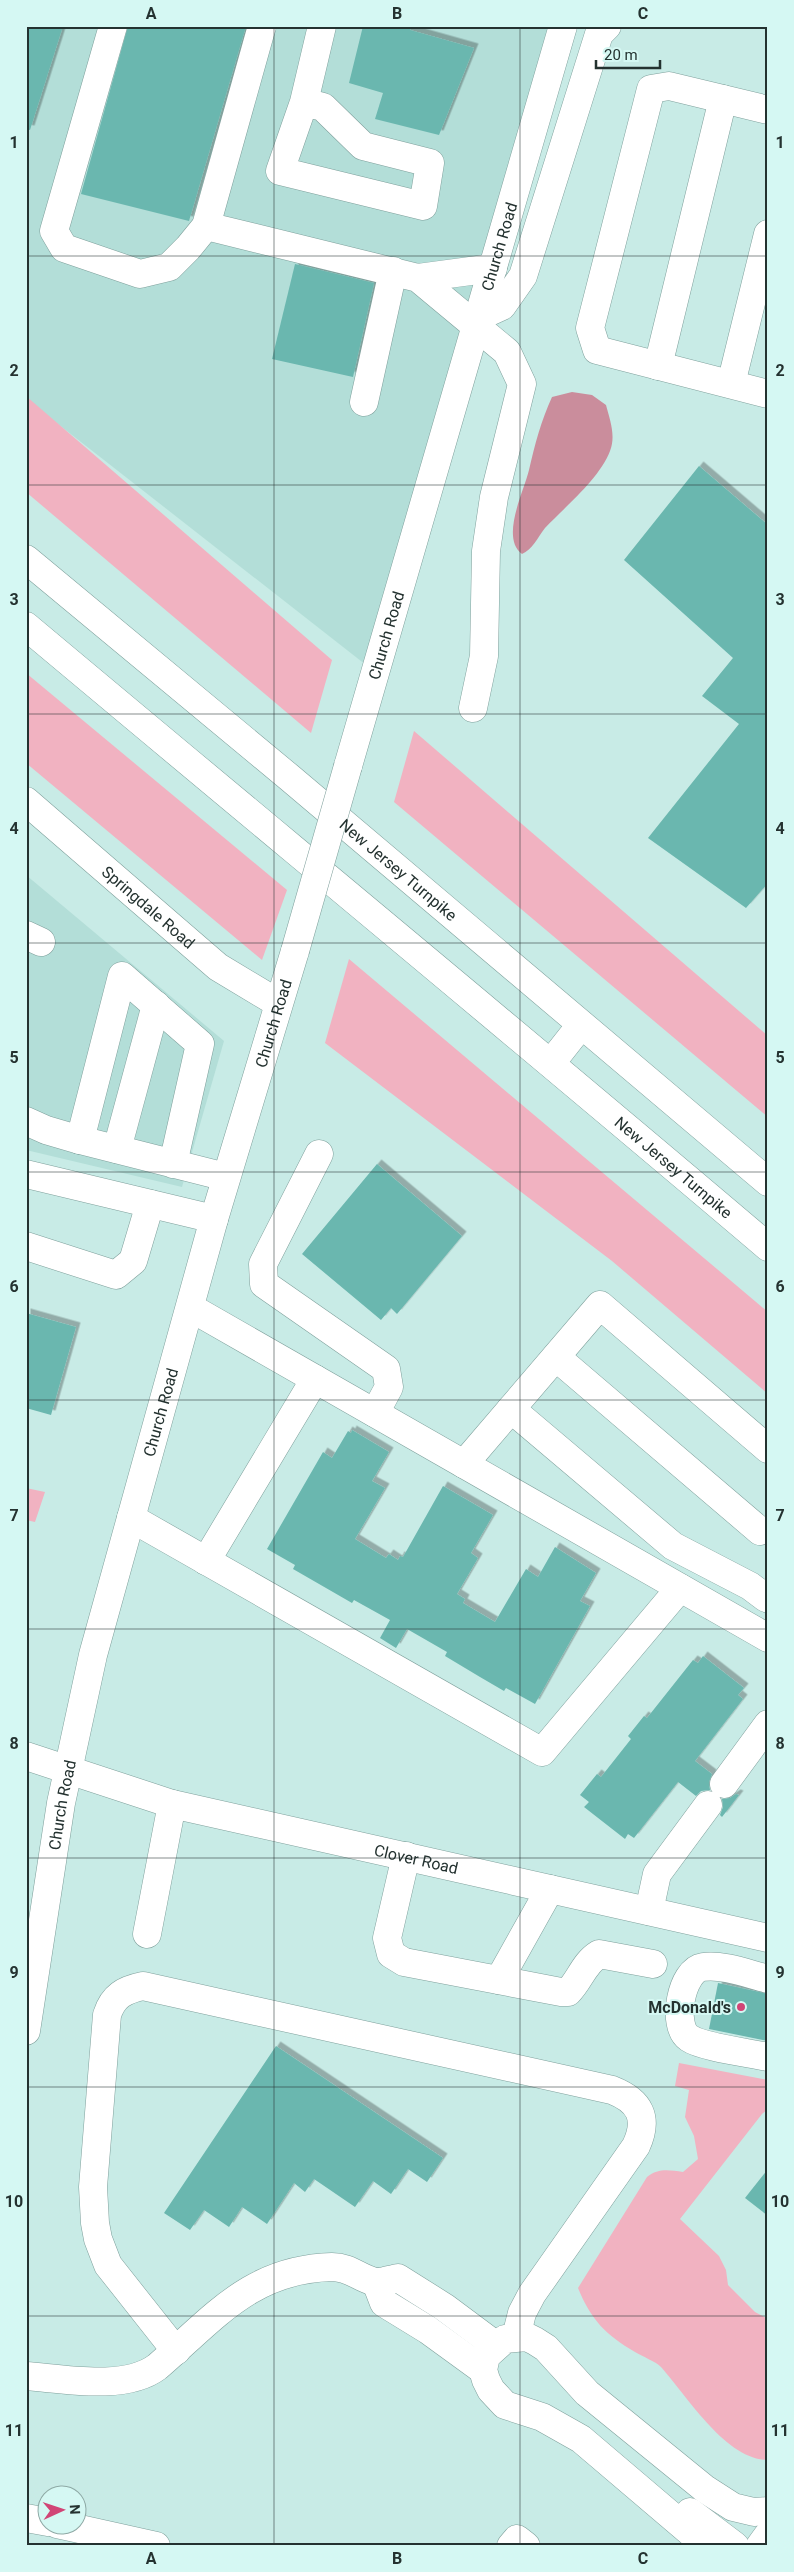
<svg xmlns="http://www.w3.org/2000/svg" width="794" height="2572" font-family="Roboto,sans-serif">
<defs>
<filter id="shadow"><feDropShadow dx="4.5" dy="-4.5" stdDeviation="0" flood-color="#0004"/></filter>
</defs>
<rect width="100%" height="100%" fill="#c8ebe6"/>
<g fill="#b3ded8">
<polygon points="26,26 563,26 375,672 26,399"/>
<polygon points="26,875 224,1041 182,1187 26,1150"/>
</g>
<g fill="#f1b2c1">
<polygon points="26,396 332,660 311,733 26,492"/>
<polygon points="26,673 287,890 262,960 26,763"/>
<polygon points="414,731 768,1036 768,1117 394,802"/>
<polygon points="349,959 768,1312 768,1394 612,1261 325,1043"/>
<polygon points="26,1488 45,1492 35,1522 26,1520"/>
<path d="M679,2063L768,2080V2109L762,2114L680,2219L719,2256L726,2270L728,2285L755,2312L768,2319V2460C726,2460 687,2396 661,2367C655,2361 643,2357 635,2352C606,2335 591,2320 578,2288L647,2177C658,2168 669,2170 683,2172L698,2159L694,2136L685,2117L689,2090L675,2086Z"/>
</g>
<path fill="#ca8d9c" d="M572,392L592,395L606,405C610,420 616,436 610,451C600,478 565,507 545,528C538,537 532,550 522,554C500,538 524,491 529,470C535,444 541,421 552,397Z"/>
<g fill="#6bb7af" filter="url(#shadow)">
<polygon points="26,26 63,26 30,130 26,129"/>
<polygon points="128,26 246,26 189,221 81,194"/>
<polygon points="363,26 411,26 410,30 474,48 439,135 375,119 383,93 349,83"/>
<polygon points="295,264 374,283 353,377 272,359"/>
<polygon points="699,466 768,525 768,883 746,908 648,838 739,724 702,696 733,658 624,560"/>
<polygon points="377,1164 462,1236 397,1314 391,1308 381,1320 302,1254"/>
<polygon points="26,1313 76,1327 51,1415 26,1408"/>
<polygon points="352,1430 389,1452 372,1481 385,1488 355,1539 386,1558 389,1554 398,1560 400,1556 403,1557 443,1486 493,1515 471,1553 478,1558 457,1594 465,1599 463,1603 495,1622 526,1569 538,1577 555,1547 596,1573 580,1601 590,1606 535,1704 506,1688 504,1691 480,1677 445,1656 447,1652 407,1629 396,1648 380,1638 390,1620 354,1600 352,1603 293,1569 295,1565 267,1549 323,1452 332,1458 348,1431 351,1433"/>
<polygon points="703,1656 744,1688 738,1695 743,1699 695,1761 712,1774 709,1782 710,1790 701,1791 696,1796 678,1782 634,1838 628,1834 625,1839 584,1807 589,1802 580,1795 597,1774 601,1777 631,1739 628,1736 644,1716 647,1718 693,1660 698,1663"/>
<polygon points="736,1794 739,1795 722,1817 720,1815 723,1807 722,1799 730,1798"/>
<polygon points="718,1983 768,1994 768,2041 709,2029"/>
<polygon points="276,2046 443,2158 427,2182 408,2169 391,2194 373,2181 355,2207 314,2179 305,2192 294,2183 267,2224 242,2207 229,2227 204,2210 190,2230 164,2213"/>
<polygon points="768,2169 768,2216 745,2198"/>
</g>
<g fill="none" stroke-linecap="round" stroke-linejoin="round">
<defs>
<g id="minor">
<polyline points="113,26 54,231 64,248 140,274 169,267 188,248 206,226 262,26"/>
<polyline points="304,102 323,107 363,146 430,163 423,206 280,171 304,102 322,26"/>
<polyline points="768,110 669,86 651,89 590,328 597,350 768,394"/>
<polyline points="206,226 418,278 507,352 522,384 494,497 486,551 484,656 473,708"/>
<polyline points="418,278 493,268"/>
<polyline points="658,366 723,99"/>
<polyline points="731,384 768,234"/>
<polyline points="364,402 393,271"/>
<polyline points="26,935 41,942"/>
<polyline points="551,1063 581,1025"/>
<polyline points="26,1121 46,1130 80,1140"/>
<polyline points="117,1149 156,1005"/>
<polyline points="319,1154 263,1264 264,1284 386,1369 389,1387 375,1413"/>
<polyline points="173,1164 200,1044 122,976 80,1140 226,1177"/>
<polyline points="26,1174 214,1219"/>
<polyline points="26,1246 116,1275 133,1261 150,1204"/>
<polyline points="191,1308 768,1638"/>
<polyline points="556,1357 760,1531"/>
<polyline points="511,1409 673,1546 750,1586 766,1598"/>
<polyline points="464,1464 600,1305 768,1449"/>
<polyline points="131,1518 542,1752 680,1588"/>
<polyline points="206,1561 315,1379"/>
<path id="s1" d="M26,1756L172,1804L768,1938"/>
<polyline points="724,1784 768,1724"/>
<path d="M406,1856L387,1938L391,1954L404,1962L561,1992H568C580,1980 584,1963 599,1954L653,1964"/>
<polyline points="649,1911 657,1874 708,1805"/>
<polyline points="147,1934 172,1804"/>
<path d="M768,1979C748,1974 723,1964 703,1967C681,1970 671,2026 689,2038C702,2047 750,2053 768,2057"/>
<polyline points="499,1980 550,1889"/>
<polyline points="376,2282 384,2303 428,2330 483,2370"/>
<path d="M176,2351L108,2265L98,2239L95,2223L93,2187L107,2015C113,1996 124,1990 143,1986L612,2090C640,2101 649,2118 636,2146L532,2294L522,2313L516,2337"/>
<path d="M26,2376C64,2379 125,2391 157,2367C214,2318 251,2269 332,2267C350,2267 359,2278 375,2282C381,2283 391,2279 398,2278L444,2307L495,2345"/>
<polyline points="690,2512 735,2546"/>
<polyline points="26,2518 48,2522"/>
<polyline points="57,2524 156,2546"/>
<polyline points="511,2546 517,2539 526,2546"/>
<polyline points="703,2546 695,2536 581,2439 542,2417 505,2405 491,2390 486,2380 483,2370 486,2356 505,2339 527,2337 535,2341 546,2348 587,2393 705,2489 733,2507 754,2512 768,2511"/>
</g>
<g id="major">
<polyline points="478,317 502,306 523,276 599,34 607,26"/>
<path id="s2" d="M348,766L563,26"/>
<path id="s3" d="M26,801L218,967L278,1003"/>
<path id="s4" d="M26,2031L61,1803L93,1655L214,1219L295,951"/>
</g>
<g id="highway">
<path id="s5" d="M26,559L290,778L768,1182"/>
<path id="s6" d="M26,626C273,833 522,1038 768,1247"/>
<polyline points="760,2546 768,2535"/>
</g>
</defs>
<use href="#minor" stroke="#7fa09c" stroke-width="29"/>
<use href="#major" stroke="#7fa09c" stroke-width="29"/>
<use href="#highway" stroke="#7fa09c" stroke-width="29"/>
<use href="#minor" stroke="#fff" stroke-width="28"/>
<use href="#major" stroke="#fff" stroke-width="28"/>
<use href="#highway" stroke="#fff" stroke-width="28"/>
<defs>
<polyline id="major-bridge" points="295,951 348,766"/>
</defs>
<use href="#major-bridge" stroke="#7fa09c" stroke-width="29" stroke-linecap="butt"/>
<use href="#major-bridge" stroke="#fff" stroke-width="28"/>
</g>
<path fill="none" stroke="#243230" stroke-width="1" stroke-opacity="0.55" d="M274,26V2546M520,26V2546M26,256H768M26,485H768M26,714H768M26,943H768M26,1172H768M26,1400H768M26,1629H768M26,1858H768M26,2087H768M26,2316H768"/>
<circle fill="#d14576" stroke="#d5f8f3" stroke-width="2" cx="741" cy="2007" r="5"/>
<g text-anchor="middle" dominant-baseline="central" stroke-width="4" stroke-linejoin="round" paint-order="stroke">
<g font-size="16" fill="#243230" stroke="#d5f8f3">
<text stroke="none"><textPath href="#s2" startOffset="541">Church Road</textPath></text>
<text stroke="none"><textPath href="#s2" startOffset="136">Church Road</textPath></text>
<text stroke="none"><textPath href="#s5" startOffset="485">New Jersey Turnpike</textPath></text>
<text stroke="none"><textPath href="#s3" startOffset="162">Springdale Road</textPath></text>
<text stroke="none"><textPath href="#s4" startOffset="1039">Church Road</textPath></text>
<text stroke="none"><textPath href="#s6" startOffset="844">New Jersey Turnpike</textPath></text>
<text stroke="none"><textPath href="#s4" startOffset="634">Church Road</textPath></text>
<text stroke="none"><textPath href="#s4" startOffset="229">Church Road</textPath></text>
<text stroke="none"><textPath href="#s1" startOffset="404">Clover Road</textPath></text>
</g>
<g font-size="16" font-weight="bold" fill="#243230" stroke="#d5f8f3" text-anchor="end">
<text x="731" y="2007">McDonald's</text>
</g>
</g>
<rect width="794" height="2572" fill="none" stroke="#d5f8f3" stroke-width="55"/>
<g transform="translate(62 2510) rotate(87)"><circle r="24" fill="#d5f8f3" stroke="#8ea9a5"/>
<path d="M0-4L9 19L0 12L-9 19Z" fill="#d14576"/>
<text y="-8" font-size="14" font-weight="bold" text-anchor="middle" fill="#243230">N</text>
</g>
<path d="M596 60v8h64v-8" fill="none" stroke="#243230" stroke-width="2.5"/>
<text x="604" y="60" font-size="15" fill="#243230" stroke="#d5f8f3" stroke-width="4" paint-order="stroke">20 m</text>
<rect x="28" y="28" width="738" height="2516" fill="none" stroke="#243230" stroke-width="2"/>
<g font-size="16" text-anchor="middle" font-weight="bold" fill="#243230">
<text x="151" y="19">A</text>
<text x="397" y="19">B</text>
<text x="643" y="19">C</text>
<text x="14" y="148">1</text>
<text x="780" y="148">1</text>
<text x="14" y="376">2</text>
<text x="780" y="376">2</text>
<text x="14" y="605">3</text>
<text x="780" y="605">3</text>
<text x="14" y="834">4</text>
<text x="780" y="834">4</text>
<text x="14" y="1063">5</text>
<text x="780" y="1063">5</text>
<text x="14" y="1292">6</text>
<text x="780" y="1292">6</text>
<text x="14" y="1521">7</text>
<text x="780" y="1521">7</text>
<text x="14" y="1749">8</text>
<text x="780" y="1749">8</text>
<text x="14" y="1978">9</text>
<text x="780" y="1978">9</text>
<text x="14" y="2207">10</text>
<text x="780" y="2207">10</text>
<text x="14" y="2436">11</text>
<text x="780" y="2436">11</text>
<text x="151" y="2564">A</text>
<text x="397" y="2564">B</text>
<text x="643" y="2564">C</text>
</g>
</svg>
